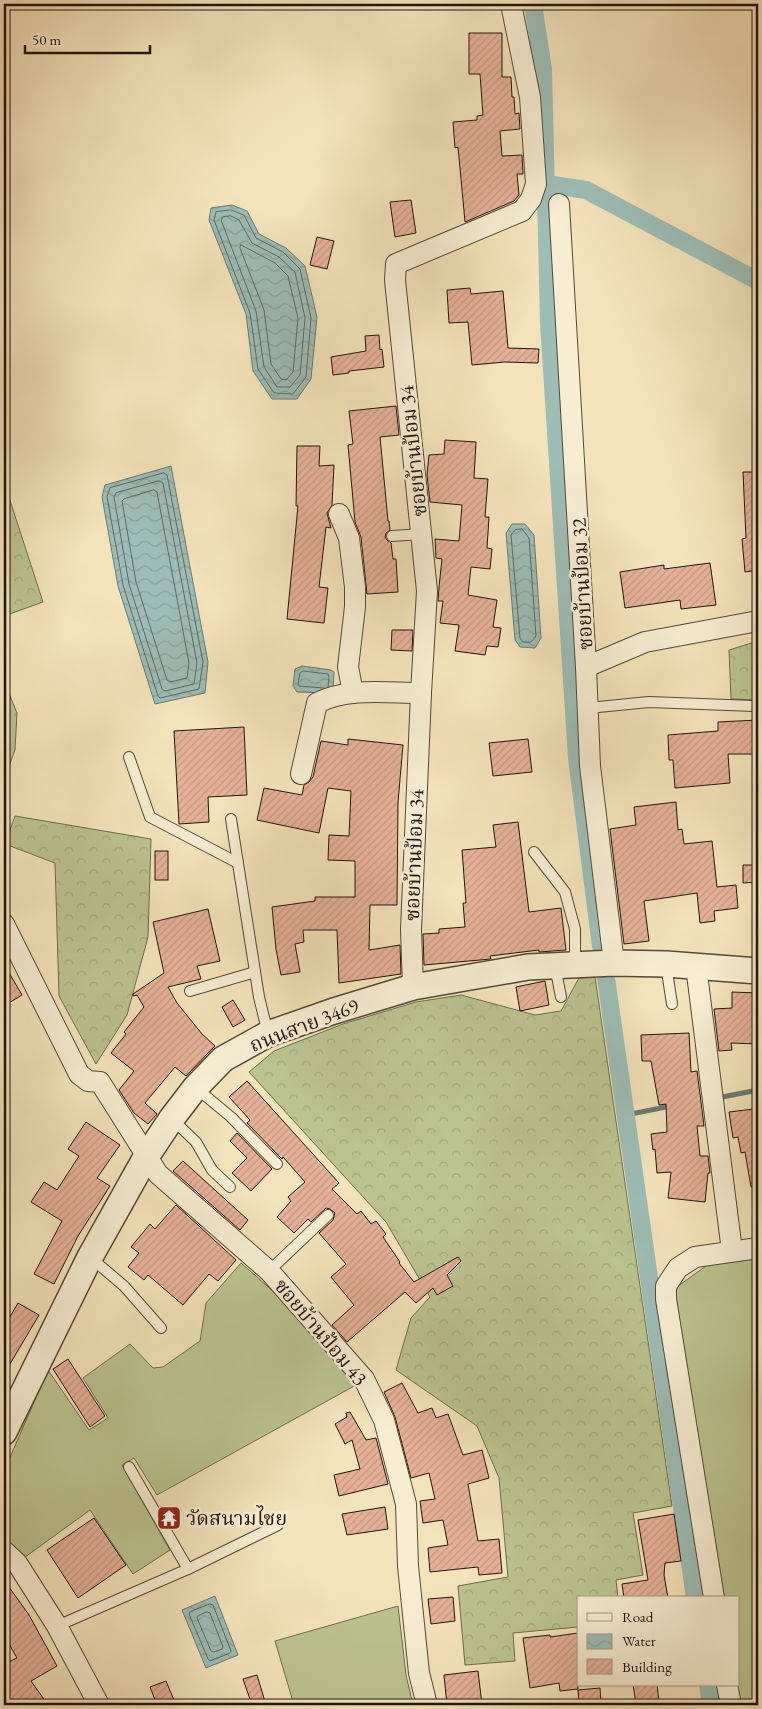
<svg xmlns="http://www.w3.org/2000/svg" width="762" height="1709" font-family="'EB Garamond','Noto Serif Thai',serif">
<defs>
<pattern id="forest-crowns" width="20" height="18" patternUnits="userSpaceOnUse" patternTransform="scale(1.25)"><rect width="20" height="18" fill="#bbc390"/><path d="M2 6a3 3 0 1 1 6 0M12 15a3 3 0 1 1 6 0" fill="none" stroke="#a0a77b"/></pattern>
<pattern id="water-waves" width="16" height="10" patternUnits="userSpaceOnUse" patternTransform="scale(1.25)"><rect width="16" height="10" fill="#9dbdb6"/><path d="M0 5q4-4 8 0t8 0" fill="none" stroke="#87a29b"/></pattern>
<pattern id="building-hatch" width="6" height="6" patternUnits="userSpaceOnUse" patternTransform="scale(1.25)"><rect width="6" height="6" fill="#e6b199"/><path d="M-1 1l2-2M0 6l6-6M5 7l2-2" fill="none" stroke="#c59783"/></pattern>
</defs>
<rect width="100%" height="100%" fill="#f3e3bb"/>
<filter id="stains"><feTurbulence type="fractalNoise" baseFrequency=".004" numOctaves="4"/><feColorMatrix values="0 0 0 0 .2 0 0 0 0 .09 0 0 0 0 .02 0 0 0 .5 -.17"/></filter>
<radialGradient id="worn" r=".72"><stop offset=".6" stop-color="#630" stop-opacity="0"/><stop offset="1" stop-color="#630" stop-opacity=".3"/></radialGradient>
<g fill="#bbc390" stroke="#6e6c4f">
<polygon points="758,1255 758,1705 739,1705 736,1685 738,1685 738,1598 722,1598 674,1289 713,1261"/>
<path d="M241,1263C283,1299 325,1339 356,1385L157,1495L134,1458L122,1465L170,1550L133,1574L90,1510L21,1560L4,1542V1471L48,1370L89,1430L108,1418L83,1378L130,1344L153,1368L163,1367L200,1341L206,1303Z"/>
<polygon points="398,1606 406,1675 413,1705 294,1705 275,1641"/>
</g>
<g fill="url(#forest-crowns)" stroke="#6e6c4f">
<polygon points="4,482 43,602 4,616"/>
<polygon points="4,633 6,686 17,713 15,750 4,780"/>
<polygon points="758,641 758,700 731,699 729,650"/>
<polygon points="15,816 151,839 148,937 127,1015 96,1064 59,996 55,863 5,844"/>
<polygon points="595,977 672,1506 633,1513 643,1575 616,1580 618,1598 578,1598 578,1627 513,1633 515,1661 465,1665 458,1586 508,1577 499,1478 477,1426 396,1370 411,1318 430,1297 386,1222 249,1072 274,1051 343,1024 416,1002 461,995 535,1015 561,1011 579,978"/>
</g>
<g fill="url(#water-waves)" stroke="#6c7973">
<polygon points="232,205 247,211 259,234 286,248 305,266 317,317 311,379 297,399 272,399 253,371 246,314 209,220 211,208"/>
<polygon points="171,466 208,662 205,693 155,704 118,586 102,497 105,485"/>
<polygon points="512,524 525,524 534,535 541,638 535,648 520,647 515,640 506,533"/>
<polygon points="302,666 331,670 334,672 333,690 328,693 297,692 293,686 295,669"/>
<polygon points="215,1596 238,1655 206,1668 182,1610"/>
</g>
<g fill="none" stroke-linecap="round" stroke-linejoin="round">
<g stroke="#606862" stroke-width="1">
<polygon points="231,210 244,215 256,238 283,252 300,269 311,318 306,377 293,394 274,393 258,369 250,313 214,220 216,212"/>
<polygon points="231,216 239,220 252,243 279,257 295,272 305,318 300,375 290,387 277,387 264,367 256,311 221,220 223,217"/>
<polygon points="241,245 275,263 288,276 298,318 293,372 286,380 281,379 271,364 264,310 240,248"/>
<polygon points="164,473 167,475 203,662 199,689 160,698 158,696 123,585 107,497 110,488"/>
<polygon points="159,481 163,483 197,663 194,684 165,691 162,689 129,584 114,497 116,493"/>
<polygon points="154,490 157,492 189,663 187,678 170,682 167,680 136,582 122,501 124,499"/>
<polygon points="522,529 529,538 536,636 531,642 523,642 520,638 511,535 515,530"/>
<polyline points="324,688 299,686 298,684 300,673 303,671 328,674 329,677 328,687"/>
<polygon points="210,1604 213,1605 231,1651 230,1653 210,1661 208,1659 189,1614 190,1612"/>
<polygon points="207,1612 210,1613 223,1647 222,1649 214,1652 211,1651 197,1618 198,1616"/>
</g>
<g stroke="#6c7973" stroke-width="5">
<polyline points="717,1098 758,1090"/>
<polyline points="626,1115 671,1106"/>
</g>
<g stroke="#9dbdb6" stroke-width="18">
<polyline points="533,4 543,69 549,323 577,758 601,946"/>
<polyline points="546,184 586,190 758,281"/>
<polyline points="606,978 695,1598"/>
<polyline points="708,1685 711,1705"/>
</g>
</g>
<g fill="url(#building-hatch)" stroke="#22140e">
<polygon points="469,33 502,33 502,77 511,77 512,97 514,97 515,114 519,113 520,129 500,131 502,156 522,155 523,174 517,174 519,195 514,201 465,222 458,147 455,148 453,122 477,120 477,116 483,115 480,74 469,74"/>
<polygon points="411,200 416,233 395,237 390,202"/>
<polygon points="317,237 334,241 327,269 310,265"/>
<polygon points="470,288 471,294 503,291 508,348 539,349 538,363 505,362 472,365 468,322 449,323 447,290"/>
<polygon points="379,335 380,350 382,349 384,367 349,371 349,373 333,375 331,357 366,351 365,336"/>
<polygon points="396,406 399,435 380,437 388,521 389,521 390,530 386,533 385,537 387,540 391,543 393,559 396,559 398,592 367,594 361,537 355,522 348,445 353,444 349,411"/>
<polygon points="445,440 476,442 474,478 488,479 485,517 489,517 487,548 492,549 490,569 471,567 468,595 497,600 493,627 501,628 498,647 487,646 485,655 455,651 459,625 440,623 443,601 438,601 439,587 442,559 436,558 435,539 459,541 462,505 430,502 427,475 429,455 444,454"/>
<polygon points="297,446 320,446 319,466 334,465 332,505 327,513 331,528 326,527 319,587 328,588 324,623 287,619 298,506 296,506"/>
<polygon points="743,472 758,472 758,570 745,572 742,539 746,538"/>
<polygon points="710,563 716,605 681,609 680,600 625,608 620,572 664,565 664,569"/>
<polygon points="392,630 413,630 412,651 391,650"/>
<polygon points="758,720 758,754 728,754 730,783 675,788 673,760 669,760 668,735 718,731 718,722"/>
<polygon points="244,727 247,795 208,797 209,822 179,824 174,731"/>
<polygon points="348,739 403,745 398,802 397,905 370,905 369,950 400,945 401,974 339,983 337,930 303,930 304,942 295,944 300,972 281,975 276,949 272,907 315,901 315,897 355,897 355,861 328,860 329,835 349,836 351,791 328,788 319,833 257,820 264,788 302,795 304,785 309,782 313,777 321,741 348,745"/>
<polygon points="528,739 532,772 493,776 489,743"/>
<polygon points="676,802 678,830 682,829 684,844 712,841 717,887 736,885 738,908 714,911 715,921 700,923 697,893 644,901 649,941 624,944 610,829 636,825 634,807"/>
<polygon points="518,822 529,912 561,908 566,950 539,952 539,950 490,956 491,959 424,965 423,934 439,933 439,929 465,927 463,903 466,903 462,850 496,847 493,825"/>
<rect x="155" y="851" width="13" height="29"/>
<polygon points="743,865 758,865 758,882 743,883"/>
<polygon points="208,909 220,961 197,966 201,979 168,987 177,1003 202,1034 215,1046 186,1076 175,1067 145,1103 157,1114 148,1124 134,1113 119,1090 134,1071 111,1053 126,1034 124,1032 144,1007 137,995 133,996 133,994 164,973 153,922"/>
<polygon points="4,964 22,995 4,1006"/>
<polygon points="545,981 549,1005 520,1011 516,987"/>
<polygon points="732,992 758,993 758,1044 731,1043 732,1050 719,1051 714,1009 732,1008"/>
<polygon points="233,1000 245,1020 233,1027 222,1007"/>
<polygon points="689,1033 691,1072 697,1071 704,1126 697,1126 700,1156 708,1156 710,1173 708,1173 705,1202 668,1198 671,1172 657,1173 655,1149 653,1150 651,1134 667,1132 666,1104 659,1105 651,1061 642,1061 641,1035"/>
<polygon points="247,1081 339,1183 332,1189 357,1214 361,1211 371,1224 376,1221 386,1234 383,1237 400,1262 399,1263 414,1282 458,1257 461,1261 447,1275 453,1286 437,1295 433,1288 416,1303 405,1292 347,1342 332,1325 354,1305 331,1277 346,1264 319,1233 333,1220 335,1213 330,1209 326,1208 311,1222 308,1219 294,1233 277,1217 291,1201 288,1197 305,1182 283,1157 282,1159 247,1123 250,1120 229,1097"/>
<polygon points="754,1109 758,1141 758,1186 751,1187 745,1152 741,1153 738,1137 733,1138 729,1112"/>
<polygon points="86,1122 120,1145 97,1178 110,1186 78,1236 54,1284 34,1274 62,1221 31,1202 44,1182 57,1190 79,1156 68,1149"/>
<polygon points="237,1133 272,1169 251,1191 232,1173 247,1158 230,1141"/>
<polygon points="183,1161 248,1220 240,1230 173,1171"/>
<polygon points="176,1205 236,1260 218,1281 209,1274 183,1305 148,1275 144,1280 128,1267 139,1253 131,1247 150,1224 155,1229"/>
<polygon points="18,1303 39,1315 4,1374 4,1327"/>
<polygon points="68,1359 105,1416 90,1427 53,1369"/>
<polygon points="402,1383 418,1413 432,1408 436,1418 448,1414 463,1455 482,1450 489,1478 468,1484 478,1541 499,1539 502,1573 479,1575 478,1567 430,1572 428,1548 448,1545 443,1520 423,1523 420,1501 435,1499 429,1473 411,1478 395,1417 384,1392"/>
<polygon points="350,1412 366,1440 376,1438 388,1484 339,1496 334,1475 360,1469 352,1440 345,1444 335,1424 347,1417 346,1413"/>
<polygon points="385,1507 388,1529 347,1535 342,1514"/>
<polygon points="674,1514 681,1561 665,1563 664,1575 668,1598 624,1598 622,1584 648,1580 638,1520"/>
<polygon points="94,1518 126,1565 78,1598 47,1550"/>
<polygon points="4,1580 29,1615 57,1666 31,1681 48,1705 4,1705 4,1664 17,1658 4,1635"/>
<polygon points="453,1597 455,1621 431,1624 428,1599"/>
<polygon points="578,1633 578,1689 560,1691 559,1683 530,1688 523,1638 550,1635 550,1637"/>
<polygon points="478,1671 482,1705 447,1705 444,1675"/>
<polygon points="257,1675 266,1705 252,1705 243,1679"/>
<polygon points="166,1681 176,1705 157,1705 150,1687"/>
<polygon points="633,1685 657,1685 659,1701 636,1704"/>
<polygon points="600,1688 601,1702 579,1703 578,1690"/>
</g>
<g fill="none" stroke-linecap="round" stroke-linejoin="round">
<defs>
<g id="service">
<polyline points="392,536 422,534"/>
<polyline points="588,708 649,702 754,706"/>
<polyline points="129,757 150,817 238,863"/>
<polyline points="231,819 259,997 268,1034"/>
<polyline points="534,852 565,892 575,929 575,964"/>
<polyline points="666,965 672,1004"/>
<polyline points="555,966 561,997"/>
<polyline points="190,991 255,972"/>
<polyline points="196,1088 231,1117 277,1164"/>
<polyline points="172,1119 196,1142 212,1170 230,1187"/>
<polyline points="91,1258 124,1286 161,1328"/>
<polyline points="269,1271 328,1215"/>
<polyline points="129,1467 188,1569"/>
<polyline points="57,1626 188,1569 278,1525"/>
</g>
<g id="minor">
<polyline points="559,204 586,667 590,766 614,963"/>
<polyline points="339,514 349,538 355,587 355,607 348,667 353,693"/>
<polyline points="586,667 645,642 758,621"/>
<path d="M301,774L317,703C348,687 387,693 421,693"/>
<polyline points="4,924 79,1074 88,1081 100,1082 158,1174 269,1271 364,1379 384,1420 406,1504 408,1566 419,1673 427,1705"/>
<polyline points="696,966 732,1251"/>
<polyline points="413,987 411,930 421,693 427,591 395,280 396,264 522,211 531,199 536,184 530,97 511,4"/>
<polyline points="4,1551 17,1563 57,1626 99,1705"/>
<polyline points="714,1598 666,1299 666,1286 678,1268 695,1257 758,1248"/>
<polyline points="727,1685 731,1705"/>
</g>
<polyline id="tertiary" points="4,1432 90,1257 146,1157 172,1118 195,1088 223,1059 268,1034 334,1011 413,987 528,967 614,963 666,964 758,971"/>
</defs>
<use href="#service" stroke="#564839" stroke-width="12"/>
<use href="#minor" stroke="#564839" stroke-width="22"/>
<use href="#tertiary" stroke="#564839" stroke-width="28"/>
<use href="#service" stroke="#f7edd3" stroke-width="10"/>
<use href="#minor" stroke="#f7edd3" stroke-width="20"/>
<use href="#tertiary" stroke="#f7edd3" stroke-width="25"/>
</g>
<defs>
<symbol id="temple-square" viewBox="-11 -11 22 22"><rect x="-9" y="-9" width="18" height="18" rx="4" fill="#8f2418" stroke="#f7edd3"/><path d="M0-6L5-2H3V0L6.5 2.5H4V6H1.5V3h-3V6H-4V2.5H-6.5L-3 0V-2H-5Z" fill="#fff"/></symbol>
</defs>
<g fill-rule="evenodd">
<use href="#temple-square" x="155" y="1504" width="28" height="28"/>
</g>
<g text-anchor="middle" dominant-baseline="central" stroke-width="5" stroke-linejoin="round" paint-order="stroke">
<g font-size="20" fill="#22140e" stroke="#f7edd3">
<text transform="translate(413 451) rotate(-96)">ซอยบ้านป้อม 34</text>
<text transform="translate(582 584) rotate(-93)">ซอยบ้านป้อม 32</text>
<text transform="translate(414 855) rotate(-88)">ซอยบ้านป้อม 34</text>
<text transform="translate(304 1025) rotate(-21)">ถนนสาย 3469</text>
<text transform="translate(321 1332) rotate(50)">ซอยบ้านป้อม 43</text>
</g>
<g font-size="20" fill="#22140e" stroke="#f7edd3" text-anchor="start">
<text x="186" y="1518">วัดสนามไชย</text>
</g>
</g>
<rect width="762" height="1709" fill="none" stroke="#f3e3bb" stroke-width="20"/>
<rect x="5" y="5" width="752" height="1699" fill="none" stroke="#22140e" stroke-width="2.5"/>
<rect x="10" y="10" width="742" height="1689" fill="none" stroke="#22140e"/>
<rect x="577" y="1596" width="162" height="90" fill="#f7edd3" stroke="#a29684"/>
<rect x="587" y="1613" width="25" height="8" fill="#f7edd3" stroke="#a29684"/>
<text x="622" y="1622" font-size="15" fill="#22140e">Road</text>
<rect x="587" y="1634" width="25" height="15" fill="url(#water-waves)" stroke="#a29684"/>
<text x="622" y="1646" font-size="15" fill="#22140e">Water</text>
<rect x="587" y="1659" width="25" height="15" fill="url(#building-hatch)" stroke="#a29684"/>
<text x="622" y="1672" font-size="15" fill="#22140e">Building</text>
<path d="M25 45v8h125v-8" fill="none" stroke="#22140e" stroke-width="2.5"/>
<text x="32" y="45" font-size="15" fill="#22140e" stroke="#f7edd3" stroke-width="4" paint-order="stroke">50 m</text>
<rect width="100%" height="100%" filter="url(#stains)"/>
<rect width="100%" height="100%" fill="url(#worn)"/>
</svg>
